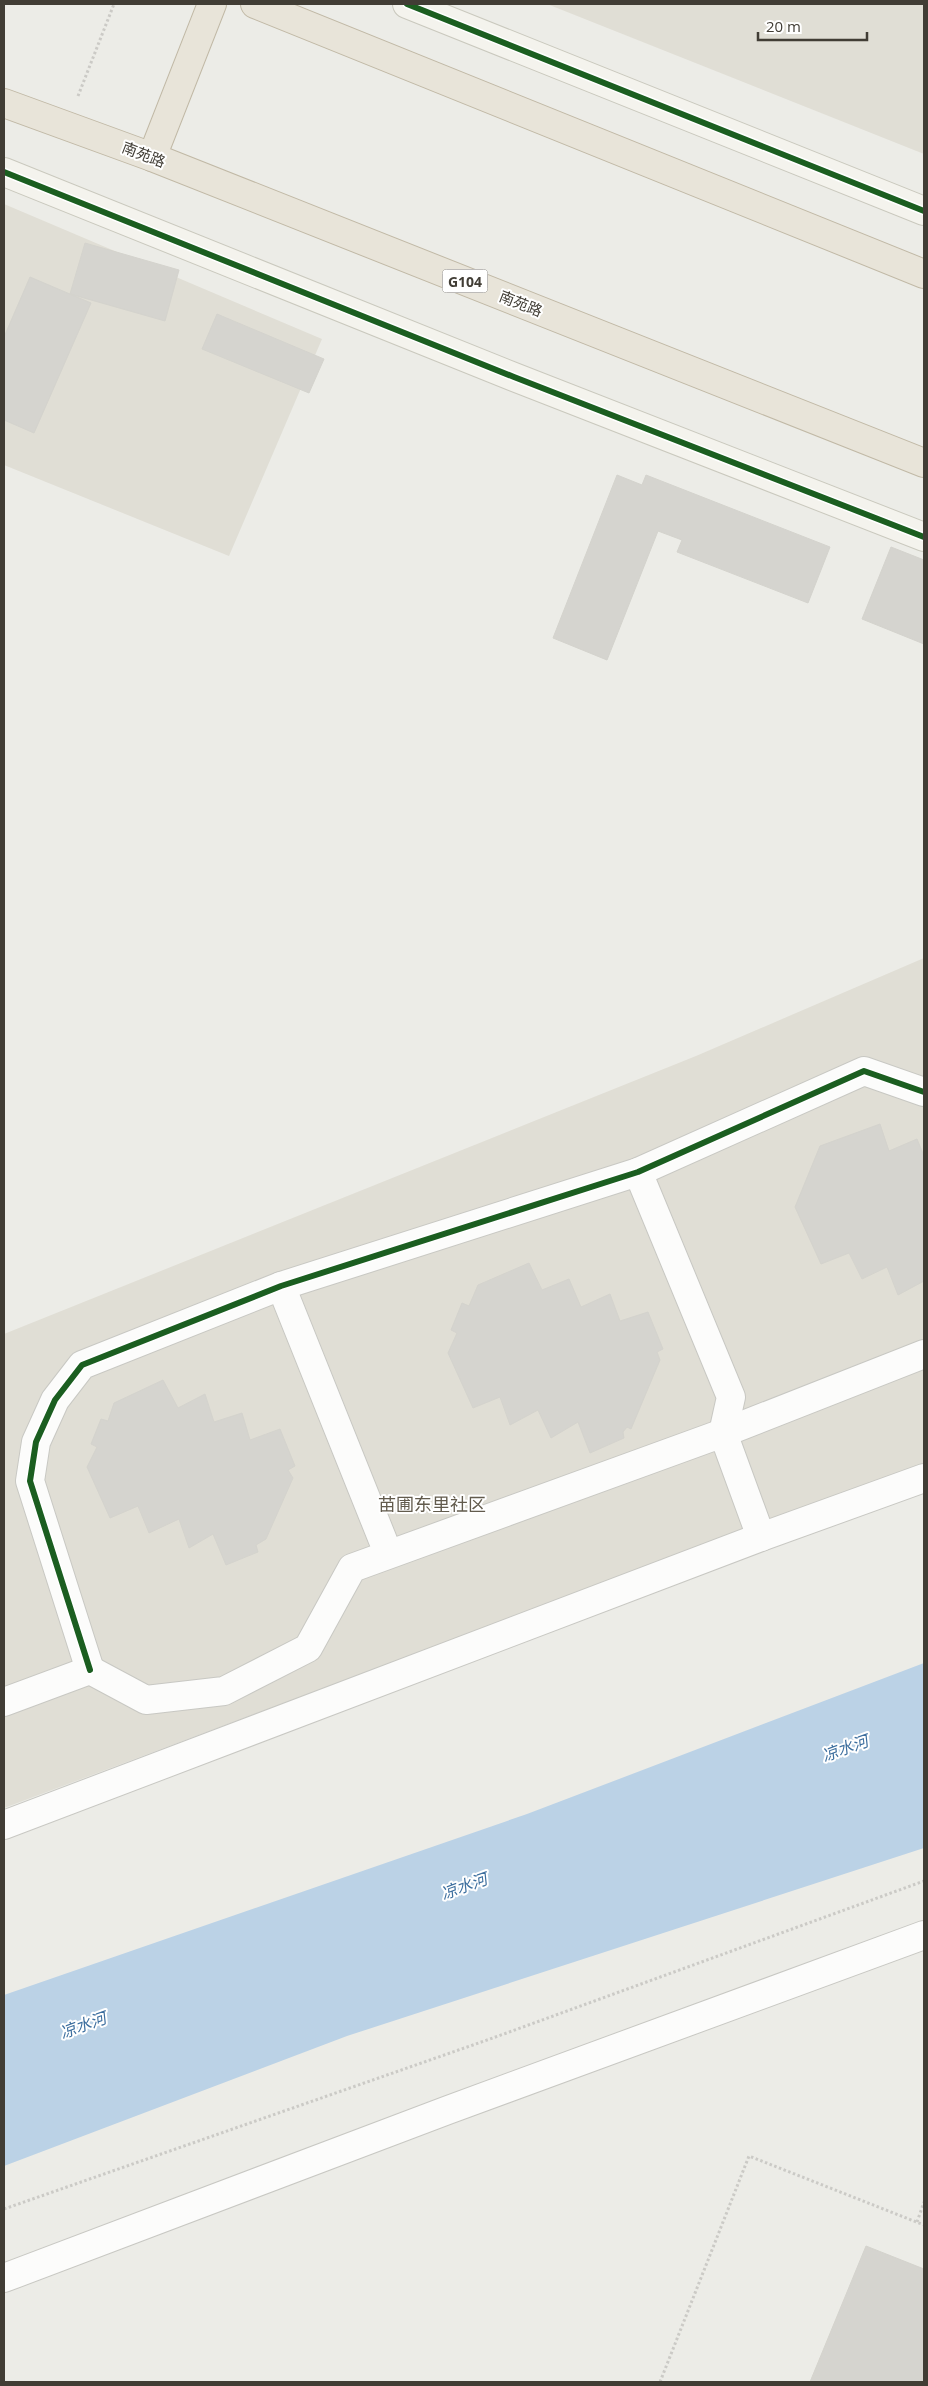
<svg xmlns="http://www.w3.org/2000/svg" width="928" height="2386" font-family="'Open Sans','Noto Sans SC',sans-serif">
<rect width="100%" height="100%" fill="#ecece7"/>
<g fill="#e0ded5">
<polygon points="547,4 924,4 924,154"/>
<polygon points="4,204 322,339 229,556 4,465"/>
<polygon points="924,958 924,1463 4,1808 4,1334 696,1056"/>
</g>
<polygon fill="#bbd2e6" points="924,1663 924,1848 347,2036 4,2166 4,1995 527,1814"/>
<g fill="#d5d4cf" stroke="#d4d3cd">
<polygon points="85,243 179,270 165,321 70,294"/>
<polygon points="30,277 91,303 34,433 4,420 4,337"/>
<polygon points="217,314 324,359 309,393 202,349"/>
<polygon points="617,475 642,485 646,475 830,547 808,603 677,552 682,540 658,531 607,660 553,638"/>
<polygon points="891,547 924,560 924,644 862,619"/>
<polygon points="880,1124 889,1151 917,1139 924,1156 924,1281 898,1295 887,1267 862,1279 849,1253 821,1264 795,1207 820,1146"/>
<polygon points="529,1263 542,1290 569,1279 581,1307 610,1294 620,1321 648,1312 663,1349 657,1352 660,1360 631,1429 627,1427 623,1432 624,1438 590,1453 578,1422 551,1438 538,1410 510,1425 500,1397 473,1408 448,1353 457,1333 451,1330 462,1303 469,1306 478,1285"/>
<polygon points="163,1380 178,1408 205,1394 214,1422 242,1413 250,1440 280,1429 295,1466 288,1470 293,1478 266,1539 256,1545 258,1552 226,1565 213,1534 189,1548 179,1519 149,1533 138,1506 110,1518 87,1467 97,1447 91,1444 101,1419 108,1421 114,1403"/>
<polygon points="866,2246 924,2269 924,2382 810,2382"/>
</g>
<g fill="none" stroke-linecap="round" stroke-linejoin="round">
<defs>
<g id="street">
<polyline points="638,1172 731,1397 723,1433"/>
<polyline points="281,1286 388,1553"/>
<polyline points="723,1433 924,1354"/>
<polyline points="90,1670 30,1481 36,1442 55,1400 82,1365 281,1286 638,1172 864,1071 924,1092"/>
<polyline points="4,1702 90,1670 146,1700 224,1691 308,1648 352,1568 723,1433 761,1537"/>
<polyline points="4,1825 761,1537 924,1478"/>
<polyline points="4,2278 448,2110 924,1935"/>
</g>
<g id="secondary">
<polyline points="407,4 924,211"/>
<polyline points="4,172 514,377 924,537"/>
</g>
<g id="highway">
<polyline points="255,4 924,274"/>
<polyline points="4,103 152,157 924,463"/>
<polyline points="152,157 212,4"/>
</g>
</defs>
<use href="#street" stroke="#c8c8c3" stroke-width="30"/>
<use href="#secondary" stroke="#cac9be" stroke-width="30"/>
<use href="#highway" stroke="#c1b9a6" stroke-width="30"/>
<g stroke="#cbcac6" stroke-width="3" stroke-dasharray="2.5 2.5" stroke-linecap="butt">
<polyline points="78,96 114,4"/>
<polyline points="4,2209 490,2039 924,1881"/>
<polyline points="917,2222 924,2202"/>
<polyline points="660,2382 749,2156 924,2225"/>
</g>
<use href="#street" stroke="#fcfcfb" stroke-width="28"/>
<use href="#secondary" stroke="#f4f3ed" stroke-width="28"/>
<use href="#highway" stroke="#e8e4d9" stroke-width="28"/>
<defs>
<g id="cycleway">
<polyline points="407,4 924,211"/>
<polyline points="4,172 514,377 924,537"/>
<polyline points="90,1670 30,1481 36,1442 55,1400 82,1365 281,1286 638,1172 864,1071 924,1092"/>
</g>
</defs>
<use href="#cycleway" stroke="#fff" stroke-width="9"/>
<use href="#cycleway" stroke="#1b5e20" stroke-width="6"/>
</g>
<g text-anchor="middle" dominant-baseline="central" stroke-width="4" stroke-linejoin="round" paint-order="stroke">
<rect fill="#fff" stroke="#7a7772" stroke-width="1" x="442.5" y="269.5" width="45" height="23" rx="4"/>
<g font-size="14" font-weight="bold" fill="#413d35">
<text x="465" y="281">G104</text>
</g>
<g font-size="15" fill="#413d35" stroke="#fff">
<text transform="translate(144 154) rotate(21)">南苑路</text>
<text transform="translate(521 303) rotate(22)">南苑路</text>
</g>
<g font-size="16" font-style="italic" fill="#3c6e9e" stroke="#fff">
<text transform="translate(845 1748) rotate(-20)">凉水河</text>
<text transform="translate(464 1886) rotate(-20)">凉水河</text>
<text transform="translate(83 2025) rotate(-20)">凉水河</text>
</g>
<g font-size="18" fill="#625b4d" stroke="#fff">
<text x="432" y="1504">苗圃东里社区</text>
</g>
</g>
<rect width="928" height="2386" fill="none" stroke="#413d35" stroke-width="10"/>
<path d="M758 32v8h109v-8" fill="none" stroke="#413d35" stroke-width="2.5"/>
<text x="766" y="32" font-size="15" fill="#413d35" stroke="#ffffff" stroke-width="4" paint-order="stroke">20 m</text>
</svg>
